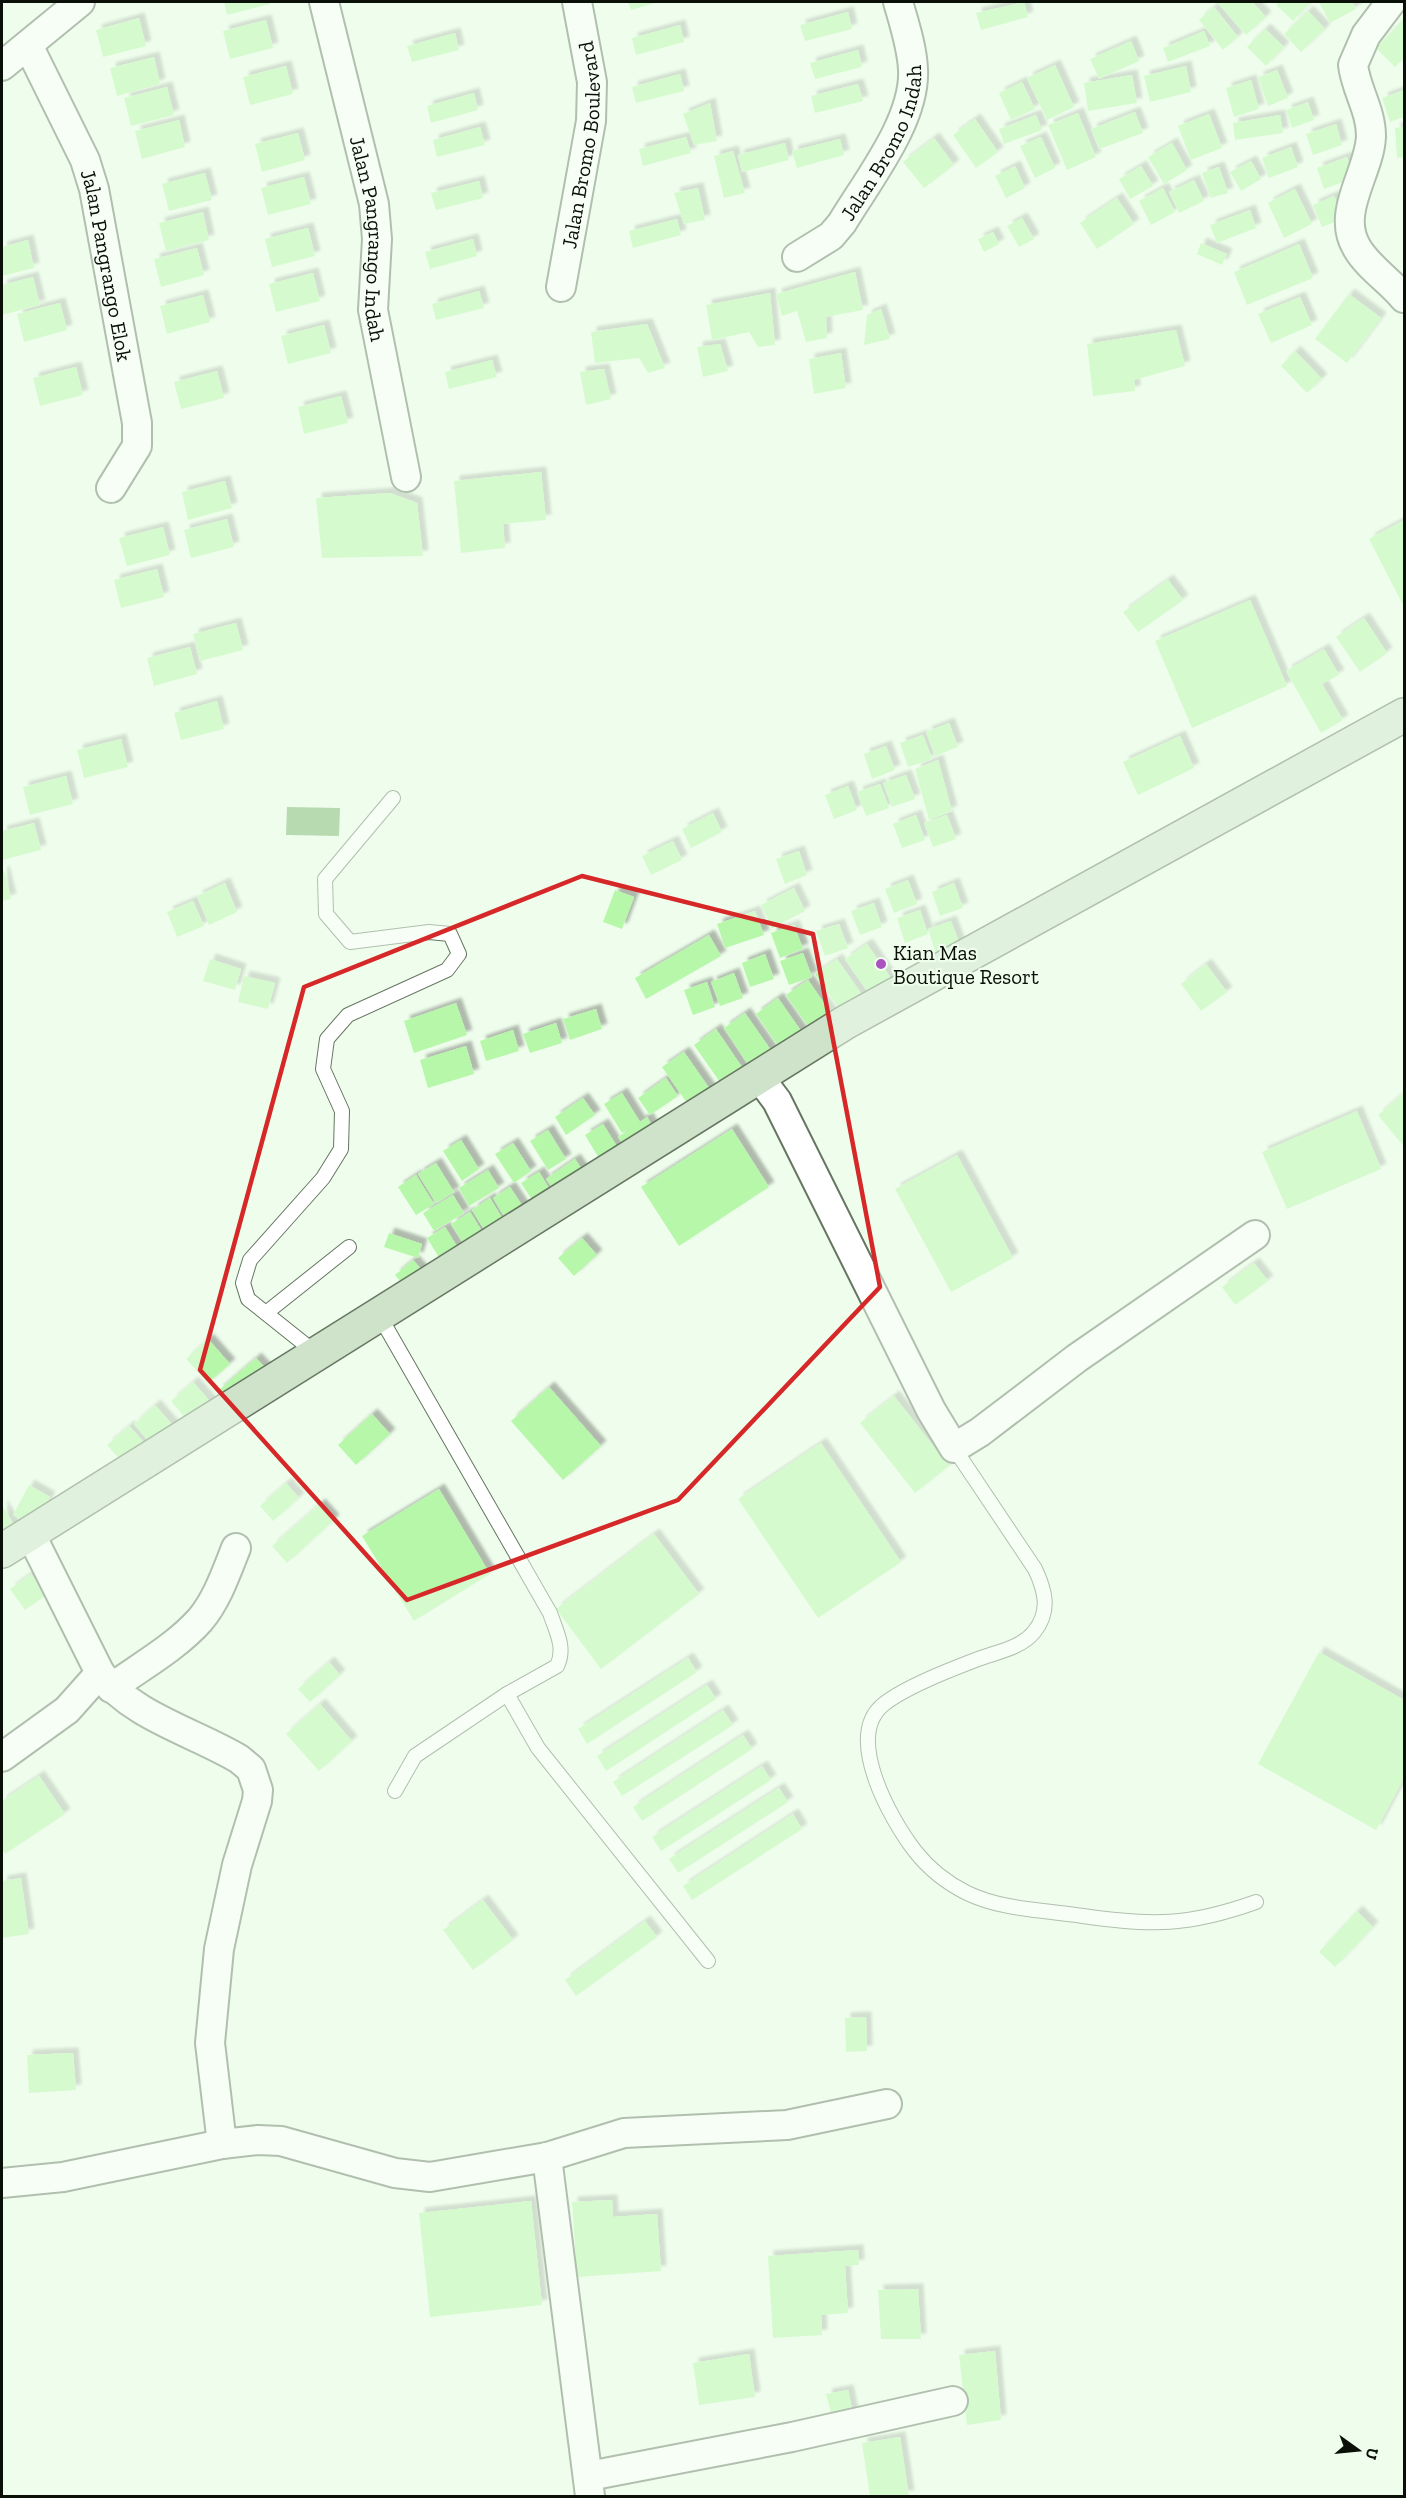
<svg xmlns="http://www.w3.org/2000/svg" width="1406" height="2498" font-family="'Zilla Slab',serif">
<defs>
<filter id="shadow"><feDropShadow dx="5.5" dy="-5.5" stdDeviation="1.5" flood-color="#0004"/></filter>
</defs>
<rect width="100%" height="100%" fill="#effeec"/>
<polygon fill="#74b067" points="287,807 340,808 339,836 286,835"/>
<g fill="#b7f7a9" filter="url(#shadow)">
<polygon points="224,2 270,2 270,4 227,15"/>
<polygon points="628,2 659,2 631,10"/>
<polygon points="1024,2 1028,17 981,30 976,13"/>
<polygon points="1217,2 1252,2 1266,17 1246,35"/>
<polygon points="1279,2 1308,2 1310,3 1293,21 1276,5"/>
<polygon points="1319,2 1352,2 1356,9 1330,23"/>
<polygon points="1214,7 1238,37 1223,50 1199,20"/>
<polygon points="1308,11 1325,29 1301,52 1284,34"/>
<polygon points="848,12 852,29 805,41 800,25"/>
<polygon points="139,18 146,46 103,57 96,30"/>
<polygon points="1404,19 1404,58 1395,67 1376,48"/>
<polygon points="266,20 273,48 230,59 223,31"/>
<polygon points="680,25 684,42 636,55 632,38"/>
<polygon points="1265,29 1284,47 1266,66 1247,47"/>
<polygon points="1204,31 1210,46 1168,62 1163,48"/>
<polygon points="455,33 459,50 412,62 407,46"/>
<polygon points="1131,41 1139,61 1099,79 1090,59"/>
<polygon points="858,50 862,67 815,79 810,63"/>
<polygon points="154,57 160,84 117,96 110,68"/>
<polygon points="1055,65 1074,107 1047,120 1027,78"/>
<polygon points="286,66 293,94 250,105 243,77"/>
<polygon points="1186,66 1191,92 1150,102 1144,76"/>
<polygon points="1277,70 1288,98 1268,106 1258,77"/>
<polygon points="680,74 684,91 636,103 632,87"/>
<polygon points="1132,75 1137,103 1088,111 1084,83"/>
<polygon points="1251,80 1259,109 1234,117 1226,88"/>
<polygon points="1022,82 1035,109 1011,120 999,93"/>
<polygon points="858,84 863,101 815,113 811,96"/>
<polygon points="167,87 174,115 131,126 124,98"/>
<polygon points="1404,90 1404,117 1390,122 1382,98"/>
<polygon points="474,93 478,110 431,123 427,106"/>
<polygon points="1308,102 1314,120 1292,128 1286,110"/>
<polygon points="710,103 717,141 694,145 683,114"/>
<polygon points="1135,112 1143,133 1099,149 1091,129"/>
<polygon points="1078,113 1096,157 1067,170 1048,125"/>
<polygon points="1209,114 1222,148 1191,160 1178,126"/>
<polygon points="1036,115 1042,130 1004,144 999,129"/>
<polygon points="1280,115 1283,133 1235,140 1233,123"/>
<polygon points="975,119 998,152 976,168 953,135"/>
<polygon points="179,120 185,147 142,159 135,131"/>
<polygon points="1336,124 1342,145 1313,155 1306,134"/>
<polygon points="480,127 485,145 437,157 433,140"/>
<polygon points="1404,127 1404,157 1397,158 1395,128"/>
<polygon points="298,133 305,160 262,172 255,144"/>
<polygon points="686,137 691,153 643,166 639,149"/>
<polygon points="1041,137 1055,168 1035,178 1020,146"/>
<polygon points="934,138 954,165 924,188 903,162"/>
<polygon points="840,139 844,155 797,168 792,151"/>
<polygon points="785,143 789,160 742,172 738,155"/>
<polygon points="1172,143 1187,170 1164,184 1148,157"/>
<polygon points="1291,147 1298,167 1269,178 1262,158"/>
<polygon points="733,151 745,193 724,198 714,156"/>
<polygon points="1347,157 1354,178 1324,189 1317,168"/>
<polygon points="1251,161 1261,179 1241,191 1230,172"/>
<polygon points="1015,166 1025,188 1006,198 995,176"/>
<polygon points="1141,166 1153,186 1130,199 1119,179"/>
<polygon points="1219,167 1228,193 1211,198 1202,173"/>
<polygon points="205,173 212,200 169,211 162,184"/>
<polygon points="304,177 311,204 268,215 261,188"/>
<polygon points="1194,180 1204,201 1179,213 1169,192"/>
<polygon points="479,181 483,198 436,210 431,193"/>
<polygon points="698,188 705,220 684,224 674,193"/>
<polygon points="1163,188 1175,212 1151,225 1139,201"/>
<polygon points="1295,189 1312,224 1284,238 1268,203"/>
<polygon points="1334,196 1344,218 1322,227 1313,205"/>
<polygon points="1117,198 1134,224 1097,249 1080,223"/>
<polygon points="1250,210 1256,228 1217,243 1210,225"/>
<polygon points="203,212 209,240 166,251 159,223"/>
<polygon points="1022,218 1034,239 1019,247 1007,226"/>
<polygon points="677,219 681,235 633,248 629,231"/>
<polygon points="308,228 315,256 272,267 265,239"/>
<polygon points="993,232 999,244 984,252 978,239"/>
<polygon points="473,239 477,256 430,269 425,252"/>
<polygon points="28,240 34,268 2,276 2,247"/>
<polygon points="1201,243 1227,254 1222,265 1197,254"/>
<polygon points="1299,244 1313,278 1247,305 1234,272"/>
<polygon points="197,248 204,275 161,287 154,259"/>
<polygon points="855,272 863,310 826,317 827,338 806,342 797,311 782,316 776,294"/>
<polygon points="313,273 320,301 276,312 269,284"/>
<polygon points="33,277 40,305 2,315 2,285"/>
<polygon points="479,291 484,308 436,320 432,304"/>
<polygon points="770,293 775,345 758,347 749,332 712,340 706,305"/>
<polygon points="1349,294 1381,318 1347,363 1315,339"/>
<polygon points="203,295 210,322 167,334 160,306"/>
<polygon points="1300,297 1312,325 1271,343 1258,314"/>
<polygon points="60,303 67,330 24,342 17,314"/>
<polygon points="881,309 890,339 864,345 867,315"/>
<polygon points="647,324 665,368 648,373 639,358 595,363 591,332"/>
<polygon points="324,325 331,353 288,364 281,336"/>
<polygon points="1176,330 1185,366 1134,380 1135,391 1093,396 1087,344"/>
<polygon points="720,344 728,371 703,377 697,347"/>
<polygon points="1295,351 1322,379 1307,393 1281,366"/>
<polygon points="841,353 846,388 814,394 809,359"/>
<polygon points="492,360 497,377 449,389 445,372"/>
<polygon points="76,367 83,395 40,406 33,378"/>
<polygon points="604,369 611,399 586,405 580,372"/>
<polygon points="217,371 224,398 181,409 174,382"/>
<polygon points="341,396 348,423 304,434 298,407"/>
<polygon points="541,472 546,520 503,524 505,548 461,553 454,481"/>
<polygon points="225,481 232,508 188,520 182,492"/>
<polygon points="390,493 417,503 423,556 322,558 316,498"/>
<polygon points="227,519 234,547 191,558 184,530"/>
<polygon points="1404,520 1404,607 1369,539"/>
<polygon points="163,527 170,555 127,566 119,538"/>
<polygon points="157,569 164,597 121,608 114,580"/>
<polygon points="1168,580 1183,600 1138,632 1123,612"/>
<polygon points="1250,600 1287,686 1192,728 1155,641"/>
<polygon points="1364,618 1387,653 1360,672 1336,637"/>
<polygon points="236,623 243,650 200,661 193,634"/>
<polygon points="190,647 197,674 154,686 147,658"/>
<polygon points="1324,649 1339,675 1322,684 1343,720 1321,733 1286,671"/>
<polygon points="217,701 224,729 181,740 174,713"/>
<polygon points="949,723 958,747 935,756 926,732"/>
<polygon points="923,735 932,759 908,767 900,743"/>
<polygon points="1180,736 1194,768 1138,795 1123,762"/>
<polygon points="121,739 128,767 84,778 77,750"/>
<polygon points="886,746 895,770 872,779 864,754"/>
<polygon points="938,760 952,811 929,820 915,769"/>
<polygon points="906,775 915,799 892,807 883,783"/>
<polygon points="66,776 73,804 30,815 23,787"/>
<polygon points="880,784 889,808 866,816 857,792"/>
<polygon points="848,786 857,810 834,819 825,795"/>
<polygon points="713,813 722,832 691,848 682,829"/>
<polygon points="916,815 925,840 902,848 893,824"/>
<polygon points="947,815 956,839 933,847 924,823"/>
<polygon points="34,823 41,850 2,860 2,831"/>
<polygon points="673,841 682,860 651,875 642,856"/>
<polygon points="799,851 807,875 785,884 776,859"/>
<polygon points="4,871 11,899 2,901 2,872"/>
<polygon points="908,880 917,904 894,913 885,889"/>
<polygon points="225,883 237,912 209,925 197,896"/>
<polygon points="954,883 963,908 940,916 932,892"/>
<polygon points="794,888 805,911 772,928 761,905"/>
<polygon points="615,890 634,897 622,929 603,922"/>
<polygon points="193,901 204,926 177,937 167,912"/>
<polygon points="874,903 882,927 860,935 851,911"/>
<polygon points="920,910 928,934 905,943 897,918"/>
<polygon points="755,911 764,935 725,948 717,924"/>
<polygon points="951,921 960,945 936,954 928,929"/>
<polygon points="839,924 848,948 825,956 816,931"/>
<polygon points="794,925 803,949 780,958 771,933"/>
<polygon points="709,935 721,956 646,999 635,978"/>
<polygon points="867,944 897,987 875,1002 845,959"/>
<polygon points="803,953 812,977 789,985 780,961"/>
<polygon points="765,954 774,979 750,987 742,963"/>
<polygon points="210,959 241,969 235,990 203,981"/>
<polygon points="837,959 867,1002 845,1017 815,974"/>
<polygon points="1206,964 1227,992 1201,1011 1181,984"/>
<polygon points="734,973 743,998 720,1006 711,982"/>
<polygon points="244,976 275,983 268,1009 238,1002"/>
<polygon points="808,980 838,1023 816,1038 786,995"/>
<polygon points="707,982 715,1007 693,1015 684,990"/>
<polygon points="778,998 808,1041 786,1057 756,1014"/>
<polygon points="456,1003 467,1035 414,1053 404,1021"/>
<polygon points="596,1009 602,1029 570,1040 563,1019"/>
<polygon points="745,1013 775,1056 753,1072 724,1028"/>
<polygon points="556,1023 562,1043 530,1053 523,1034"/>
<polygon points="716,1029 746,1073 724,1088 694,1045"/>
<polygon points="513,1030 519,1051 486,1061 480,1041"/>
<polygon points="466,1046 474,1074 428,1088 420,1060"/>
<polygon points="684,1052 714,1095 692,1110 662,1067"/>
<polygon points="666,1078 678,1096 650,1115 638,1098"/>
<polygon points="622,1093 640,1122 647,1117 658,1135 630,1154 618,1137 633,1127 622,1133 604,1104"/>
<polygon points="1404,1093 1404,1147 1378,1115"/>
<polygon points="583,1098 595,1115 566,1135 555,1117"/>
<polygon points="1357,1111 1381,1169 1287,1209 1262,1152"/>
<polygon points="603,1124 621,1153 603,1165 585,1135"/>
<polygon points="732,1129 769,1187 679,1246 641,1187"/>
<polygon points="548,1130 566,1159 548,1170 530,1141"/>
<polygon points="461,1140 479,1169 462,1181 443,1151"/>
<polygon points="513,1143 531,1171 514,1183 495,1154"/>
<polygon points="957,1155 1013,1258 951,1292 895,1189"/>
<polygon points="575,1159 587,1177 558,1196 546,1179"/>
<polygon points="436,1163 454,1192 436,1203 418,1174"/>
<polygon points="488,1170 499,1188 469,1206 459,1188"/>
<polygon points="539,1172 557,1201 540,1212 521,1183"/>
<polygon points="416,1175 434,1204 416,1215 398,1187"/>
<polygon points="510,1187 529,1216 511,1228 493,1198"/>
<polygon points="453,1195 464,1213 434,1231 423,1213"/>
<polygon points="490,1198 508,1228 490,1239 472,1210"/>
<polygon points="470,1212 488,1241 470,1253 451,1224"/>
<polygon points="445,1227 463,1256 445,1267 427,1238"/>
<polygon points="389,1233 422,1244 418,1258 384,1247"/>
<polygon points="582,1238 597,1255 574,1276 558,1258"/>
<polygon points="413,1260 427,1276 409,1292 395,1275"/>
<polygon points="1254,1263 1268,1281 1235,1305 1222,1287"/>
<polygon points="208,1339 230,1364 208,1383 186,1359"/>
<polygon points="256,1358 267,1370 229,1404 218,1391"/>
<polygon points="193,1382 214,1406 192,1426 171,1401"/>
<polygon points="549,1387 601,1446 563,1480 511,1421"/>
<polygon points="894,1396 949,1466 915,1493 860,1423"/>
<polygon points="155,1405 177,1430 155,1449 134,1424"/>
<polygon points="372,1414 390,1434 356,1465 338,1445"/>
<polygon points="129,1426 151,1450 129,1470 107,1445"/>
<polygon points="821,1443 901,1562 818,1618 738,1499"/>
<polygon points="286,1483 299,1498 273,1521 260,1506"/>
<polygon points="29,1485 50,1497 34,1526 13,1515"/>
<polygon points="439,1489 490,1574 414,1621 362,1536"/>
<polygon points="320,1504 334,1520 287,1563 272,1546"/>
<polygon points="2,1505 16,1529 2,1537"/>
<polygon points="654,1534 699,1594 601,1669 556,1609"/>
<polygon points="31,1574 46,1595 25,1610 10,1589"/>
<polygon points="1319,1652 1404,1700 1404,1778 1376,1830 1258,1764"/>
<polygon points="688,1658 697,1672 587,1744 578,1729"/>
<polygon points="329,1662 340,1675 310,1702 298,1689"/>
<polygon points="707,1685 716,1699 606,1771 597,1756"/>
<polygon points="320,1704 352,1741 319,1771 286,1734"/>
<polygon points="723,1710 733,1725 622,1796 613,1782"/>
<polygon points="743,1735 752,1749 642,1821 633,1807"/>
<polygon points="762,1766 771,1780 661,1851 652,1837"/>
<polygon points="39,1776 65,1814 5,1854 2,1849 2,1801"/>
<polygon points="779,1788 788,1802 678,1873 669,1859"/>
<polygon points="793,1814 802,1829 692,1900 683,1886"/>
<polygon points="21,1878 29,1934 2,1938 2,1881"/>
<polygon points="483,1900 513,1940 473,1970 443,1930"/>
<polygon points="1357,1911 1373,1927 1335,1967 1319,1952"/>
<polygon points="645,1921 657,1937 576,1996 565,1980"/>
<polygon points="866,2017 867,2051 846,2052 845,2018"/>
<polygon points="73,2053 76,2090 29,2093 27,2055"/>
<polygon points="612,2200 613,2217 657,2214 661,2271 577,2277 572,2202"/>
<polygon points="531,2201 542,2305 430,2317 419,2213"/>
<polygon points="858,2250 859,2265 845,2266 848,2313 821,2315 822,2335 773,2338 768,2256"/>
<polygon points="918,2289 921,2339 881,2339 878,2290"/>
<polygon points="995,2351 1001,2420 967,2425 959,2355"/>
<polygon points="749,2354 755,2397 699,2405 693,2363"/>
<polygon points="848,2390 853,2414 832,2417 826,2394"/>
<polygon points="900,2437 909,2496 870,2496 862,2443"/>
</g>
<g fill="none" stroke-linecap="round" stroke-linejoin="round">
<defs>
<g id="lane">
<polyline points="266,1313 349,1247"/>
<path d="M379,1315L550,1613C556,1631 566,1648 557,1666L507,1694L538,1748L708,1961"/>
<polyline points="317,1354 248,1299 243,1283 250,1260 323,1178 341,1149 342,1111 323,1069 327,1039 348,1015 447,970 459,954 450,934 429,932 350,942 326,914 325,879 393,798"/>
<path d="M954,1448L1035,1569C1045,1590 1051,1611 1034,1632C1021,1648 997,1652 978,1659C952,1669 905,1687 884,1704C843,1736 891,1820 915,1851C929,1869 947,1883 967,1893C1002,1910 1045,1910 1083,1916C1151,1926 1189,1926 1256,1902"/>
<polyline points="395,1791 415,1756 507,1694"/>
</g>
<g id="street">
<path id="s1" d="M324,2L374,204L377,239L373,310L406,477"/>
<path d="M1391,2L1366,35L1353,65C1356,90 1371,110 1371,136C1370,172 1335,212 1357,248C1368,267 1390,281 1404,298"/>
<path id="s2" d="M28,45L85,160L94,189L137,423V446L111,488"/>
<polyline points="2,66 80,2"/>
<path id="s3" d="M797,257L831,236L842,223C867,181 916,120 913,69C912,47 904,23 898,2"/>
<path id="s4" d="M561,287L591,121L592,82L577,2"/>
<polyline points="759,1077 777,1101 931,1410 954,1448 980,1432 1077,1358 1255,1235"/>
<path d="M100,1673C131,1716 194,1732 239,1759L251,1769L258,1790L257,1801L237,1865L219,1949L210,2043L222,2144"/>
<path d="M111,1688C140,1667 176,1647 200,1620C217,1600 226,1573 236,1548"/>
<polyline points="2,1757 67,1710 100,1673 30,1533"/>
<polyline points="547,2157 590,2496"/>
<polyline points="2,2183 63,2177 222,2144 258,2140 281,2141 395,2173 430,2177 547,2157 624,2133 787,2125 887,2104"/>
<polyline points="589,2476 792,2437 953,2401"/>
</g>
<polyline id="secondary" points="2,1551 846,1022 1404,715"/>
</defs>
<use href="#lane" stroke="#667662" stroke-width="16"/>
<use href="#street" stroke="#667662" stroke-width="32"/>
<use href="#secondary" stroke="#667662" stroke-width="36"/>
<use href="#lane" stroke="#fff" stroke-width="14"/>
<use href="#street" stroke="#fff" stroke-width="28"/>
<use href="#secondary" stroke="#cee3c9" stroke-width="33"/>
</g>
<path d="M0 0H1406V2498H0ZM582,876L813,934L880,1287L678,1500L407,1600L200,1370L304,987Z" fill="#effeec" fill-opacity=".55" fill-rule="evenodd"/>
<path fill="none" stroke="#d62828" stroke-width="4.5" stroke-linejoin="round" d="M582,876L813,934L880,1287L678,1500L407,1600L200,1370L304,987Z"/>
<circle fill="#aa52be" stroke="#effeec" stroke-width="2" cx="881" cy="964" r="6"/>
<g text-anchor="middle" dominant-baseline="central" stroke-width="4.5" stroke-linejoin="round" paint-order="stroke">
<g font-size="21" fill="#0a1008" stroke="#effeec">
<text stroke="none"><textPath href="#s3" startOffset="148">Jalan Bromo Indah</textPath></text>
<text stroke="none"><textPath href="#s4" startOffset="144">Jalan Bromo Boulevard</textPath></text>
<text stroke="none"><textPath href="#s1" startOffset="242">Jalan Pangrango Indah</textPath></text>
<text stroke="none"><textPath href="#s2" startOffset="236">Jalan Pangrango Elok</textPath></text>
</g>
<g font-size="21" fill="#0a1008" stroke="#effeec" text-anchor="start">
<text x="893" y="952">Kian Mas<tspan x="893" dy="24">Boutique Resort</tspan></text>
</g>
</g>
<rect width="1406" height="2498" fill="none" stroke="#0a1008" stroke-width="6"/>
<g transform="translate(1358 2450) rotate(105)" stroke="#effeec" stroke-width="4.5" paint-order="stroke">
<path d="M0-4.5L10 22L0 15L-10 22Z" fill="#0a1008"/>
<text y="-9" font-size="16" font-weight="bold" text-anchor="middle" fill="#0a1008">U</text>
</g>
</svg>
